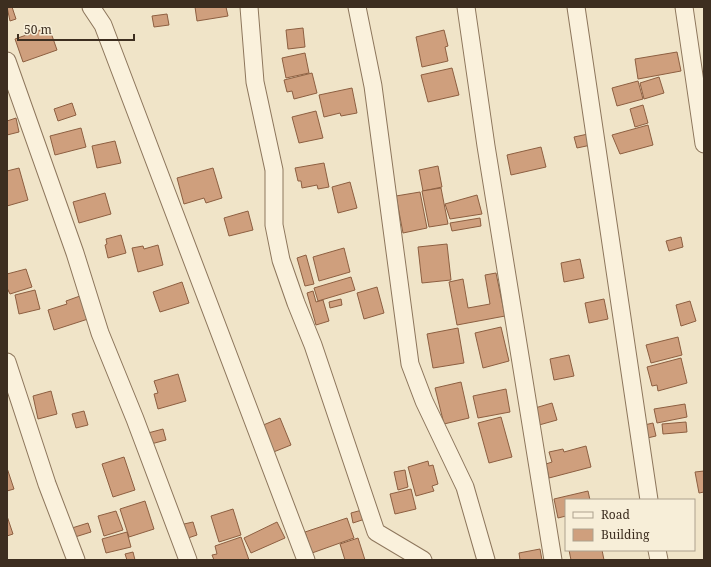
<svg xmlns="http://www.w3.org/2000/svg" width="711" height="567" font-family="'Noto Serif',serif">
<rect width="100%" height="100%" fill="#f0e4c8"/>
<g fill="#cf9f7d" stroke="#8d5f41">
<polygon points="7,7 12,7 16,19 10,21"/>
<polygon points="195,7 226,7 228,16 197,21"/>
<polygon points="167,14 169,25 154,27 152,16"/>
<polygon points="49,27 57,50 23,62 15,39"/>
<polygon points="303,28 305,47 288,49 286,30"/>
<polygon points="444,30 448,46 445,47 448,61 422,67 416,37"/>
<polygon points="677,52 681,71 638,79 635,59"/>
<polygon points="305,53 309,73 286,78 282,58"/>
<polygon points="452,68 459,95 428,102 421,75"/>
<polygon points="312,73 317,93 294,99 292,91 287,92 284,80"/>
<polygon points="659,77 664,93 644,99 640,83"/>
<polygon points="638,81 643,99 617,106 612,88"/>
<polygon points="352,88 357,113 341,116 340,113 324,117 319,95"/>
<polygon points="72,103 76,115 58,121 54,109"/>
<polygon points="643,105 648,123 635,127 630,109"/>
<polygon points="316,111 323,138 299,143 292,117"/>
<polygon points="16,118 19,132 7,135 7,121"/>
<polygon points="648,125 653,145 620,154 612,135"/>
<polygon points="81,128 86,147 55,155 50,136"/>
<polygon points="588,134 591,145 577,148 574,137"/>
<polygon points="115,141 121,163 97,168 92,146"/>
<polygon points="541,147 546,167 511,175 507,155"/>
<polygon points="324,163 329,187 318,189 317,185 302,188 301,181 298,181 295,168"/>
<polygon points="438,166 442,187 423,191 419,170"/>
<polygon points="19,168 28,200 7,206 7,171"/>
<polygon points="213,168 222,198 206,203 204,198 184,204 177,178"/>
<polygon points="350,182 357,208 338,213 332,187"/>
<polygon points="441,188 448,224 429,227 422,191"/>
<polygon points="420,192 427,228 403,233 396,196"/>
<polygon points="105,193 111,214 79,223 73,202"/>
<polygon points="477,195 482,214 450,219 445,204"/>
<polygon points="248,211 253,230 229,236 224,218"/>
<polygon points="480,218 481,226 452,231 450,223"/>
<polygon points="121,235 126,253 108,258 105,245 107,244 106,239"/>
<polygon points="681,237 683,247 669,251 666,241"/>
<polygon points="447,244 451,280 422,283 418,247"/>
<polygon points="158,245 163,265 138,272 132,248 143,246 144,249"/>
<polygon points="344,248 350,272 319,281 313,257"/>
<polygon points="306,255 314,284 305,286 297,258"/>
<polygon points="580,259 584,278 564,282 561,263"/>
<polygon points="26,269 32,287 10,294 7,288 7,274"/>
<polygon points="496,273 505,316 457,325 449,282 463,279 468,308 490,304 485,275"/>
<polygon points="351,277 355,290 318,301 314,288"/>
<polygon points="182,282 189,303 160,312 153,292"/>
<polygon points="377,287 384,313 364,319 357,293"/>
<polygon points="35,290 40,309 19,314 15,295"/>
<polygon points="313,291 316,302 323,300 329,321 316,325 307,293"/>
<polygon points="80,296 88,319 54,330 48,310 67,304 66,301"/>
<polygon points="341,299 342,305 330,308 329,302"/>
<polygon points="604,299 608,319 589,323 585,303"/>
<polygon points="690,301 696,321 681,326 676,305"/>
<polygon points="501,327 509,361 483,368 475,333"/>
<polygon points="458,328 464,363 433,368 427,334"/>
<polygon points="678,337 682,355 651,363 646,345"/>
<polygon points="569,355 574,376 554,380 550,359"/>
<polygon points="681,358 687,383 658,391 657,385 652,386 647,367"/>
<polygon points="178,374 186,401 158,409 154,394 158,393 154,381"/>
<polygon points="461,382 469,418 444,424 435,388"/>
<polygon points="506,389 510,412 478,418 473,396"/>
<polygon points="51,391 57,414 38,419 33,396"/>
<polygon points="552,403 557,420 539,425 535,408"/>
<polygon points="685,404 687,417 657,423 654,409"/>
<polygon points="84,411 88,425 76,428 72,414"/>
<polygon points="501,417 512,457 489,463 478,423"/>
<polygon points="280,418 291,445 271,453 261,426"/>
<polygon points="686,422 687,432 663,434 662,424"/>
<polygon points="653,423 656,436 643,439 640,426"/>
<polygon points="163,429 166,440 151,444 148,433"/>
<polygon points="586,446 591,467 549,478 546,464 552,462 549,452 563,449 564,452"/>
<polygon points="124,457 135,490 113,497 102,464"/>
<polygon points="428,461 429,466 433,465 438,484 432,486 434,491 416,496 408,467"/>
<polygon points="7,468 14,489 7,491"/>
<polygon points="405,470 408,487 398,490 394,472"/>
<polygon points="704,471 704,492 699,493 695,472"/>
<polygon points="411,489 416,509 395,514 390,494"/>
<polygon points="588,491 590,500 566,500 566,516 558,518 554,499"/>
<polygon points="145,501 154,529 129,537 120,509"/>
<polygon points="233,509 241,535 219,542 211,516"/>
<polygon points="362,510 365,519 353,523 351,513"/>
<polygon points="116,511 123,530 104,536 98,516"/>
<polygon points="7,516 13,534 7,536"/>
<polygon points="347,518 354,538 312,553 305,532"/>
<polygon points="193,522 197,535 188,538 184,524"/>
<polygon points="277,522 285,538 251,553 244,538"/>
<polygon points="88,523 91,532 75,537 72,528"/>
<polygon points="127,532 131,547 106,553 102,539"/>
<polygon points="241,537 249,560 214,560 212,555 217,554 215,546"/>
<polygon points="358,538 365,560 345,560 340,544"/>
<polygon points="540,549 542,560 520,560 519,553"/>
<polygon points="569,550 602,550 604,560 571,560"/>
<polygon points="133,552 135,560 127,560 125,554"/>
</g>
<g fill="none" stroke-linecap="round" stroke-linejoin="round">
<defs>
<g id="minor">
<polyline points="91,7 103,25 306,560"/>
<polyline points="249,7 255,82 274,170 274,225 281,260 296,303 313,345 376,532 423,560"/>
<polyline points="357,7 373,86 410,364 424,401 465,487 486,560"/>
<polyline points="466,7 486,146 553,560"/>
<polyline points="576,7 649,500"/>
<polyline points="684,7 704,144"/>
<polyline points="7,61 75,253 100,333 135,419 188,560"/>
<polyline points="7,362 47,484 76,560"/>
<polyline points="657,550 659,560"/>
</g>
</defs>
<use href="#minor" stroke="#8d765c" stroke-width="19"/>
<use href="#minor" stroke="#faf1dc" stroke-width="17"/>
</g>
<rect width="711" height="567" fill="none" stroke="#3d2e20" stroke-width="16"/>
<rect x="565" y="499" width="130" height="52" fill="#f7eed8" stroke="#ada18e"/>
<rect x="573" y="512" width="20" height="6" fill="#faf1dc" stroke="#ada18e"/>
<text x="601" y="519" font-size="12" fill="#3d2e20">Road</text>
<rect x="573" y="529" width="20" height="12" fill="#cf9f7d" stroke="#ada18e"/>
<text x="601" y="539" font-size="12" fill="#3d2e20">Building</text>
<path d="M18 34v6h116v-6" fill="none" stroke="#3d2e20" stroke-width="2"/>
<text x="24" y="34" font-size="12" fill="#3d2e20" stroke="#f7eed8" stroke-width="3" paint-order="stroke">50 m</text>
</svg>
